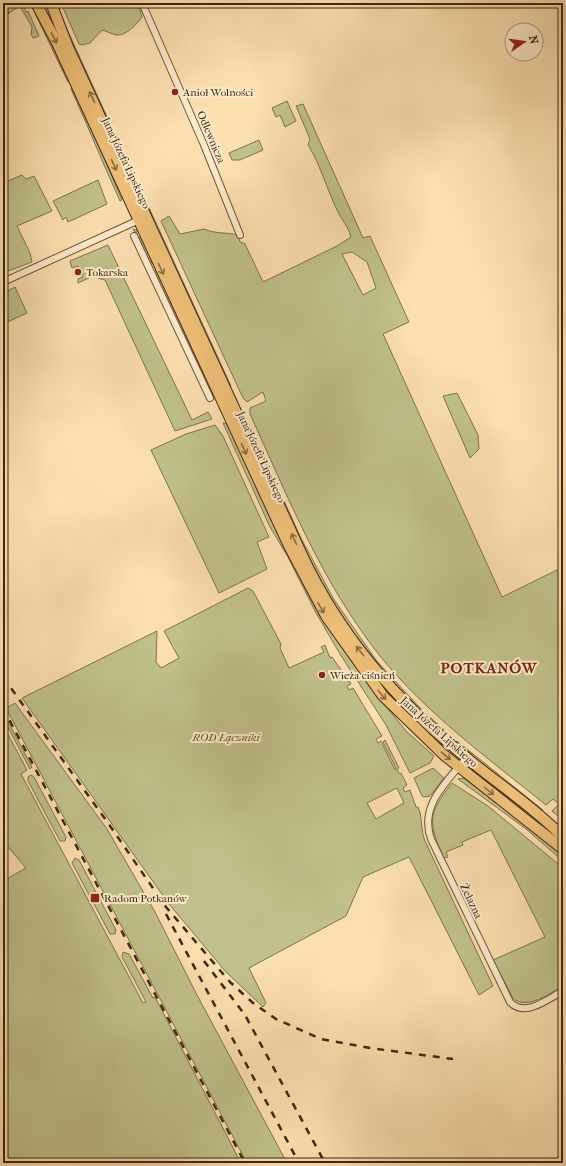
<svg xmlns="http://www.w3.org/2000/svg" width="566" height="1166" font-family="'IM FELL French Canon',serif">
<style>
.green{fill:#c0c18a;stroke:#7e7450;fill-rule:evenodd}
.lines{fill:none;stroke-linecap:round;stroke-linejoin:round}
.minor-casing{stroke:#6d553c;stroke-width:8}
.primary-casing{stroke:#3d2715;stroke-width:12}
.minor{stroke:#fdeacb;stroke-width:6}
.primary{stroke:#eec078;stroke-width:10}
.rail{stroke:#3d2715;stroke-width:2.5;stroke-dasharray:7 7;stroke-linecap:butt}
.oneway{stroke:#8d6c42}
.poi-dot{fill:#8f2418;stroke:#fdeacb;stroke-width:1.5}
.labels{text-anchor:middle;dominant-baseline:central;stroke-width:4;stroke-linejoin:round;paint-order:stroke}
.poi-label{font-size:11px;fill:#3d2715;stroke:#fdeacb;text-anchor:start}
.street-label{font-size:11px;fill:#3d2715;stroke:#fdeacb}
.park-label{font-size:11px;font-style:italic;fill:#5e4e32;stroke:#fdeacb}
.district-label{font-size:15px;font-weight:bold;letter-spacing:1px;fill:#7a1f14;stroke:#fdeacb}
</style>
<rect width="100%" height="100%" fill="#fcdfaf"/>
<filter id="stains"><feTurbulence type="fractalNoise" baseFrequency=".005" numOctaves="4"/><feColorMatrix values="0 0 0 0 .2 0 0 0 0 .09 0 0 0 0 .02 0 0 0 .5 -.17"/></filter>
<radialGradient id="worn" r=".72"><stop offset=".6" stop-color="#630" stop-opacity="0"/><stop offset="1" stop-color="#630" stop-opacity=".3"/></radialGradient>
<g class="green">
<path d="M3 3H22L26 12 28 11 39 36 33 38 31 34 32 27 20 6 3 17Z"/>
<path d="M30 3H33L70 81 68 82Z"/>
<path d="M55 3 141 191 138 192 76 58Z"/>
<path d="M61 3H138L142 17C138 23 126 36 117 35 113 35 107 31 102 30L90 43 82 45 79 44Z"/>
<path d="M74 88 122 200 120 201C103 164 88 126 71 89Z"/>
<path d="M287 101 296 121 285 127 280 115 276 117 272 108Z"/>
<path d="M303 104 363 238 370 236 409 322 383 334 502 597 563 567V820L552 811 559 804 553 799 546 805C489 759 427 714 380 656 322 583 288 497 250 414V408L266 401 263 392 247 402 243 398 161 221 169 216 180 234 204 229C216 234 225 232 238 235L240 242 245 244 263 282 337 246 351 237C347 224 343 222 338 212 327 190 321 166 308 145L310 139 296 106ZM352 252 367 262 376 288 363 295 342 254Z"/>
<path d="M259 140 263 150 240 160H232L229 153Z"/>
<path d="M22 175 26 179 34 176 52 211 17 226 30 253 32 262 3 273V183Z"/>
<path d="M98 180 107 204 68 222 66 217 63 220 53 201Z"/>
<path d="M145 199 231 386 228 387 142 200Z"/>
<path d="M133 229 140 231 153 263 149 262 139 238 141 236 139 232H135Z"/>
<path d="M108 245 192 420 208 412 212 419 175 431 105 280 98 278 95 275 78 283V279L83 277 78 266 72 268 70 261Z"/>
<path d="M157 269 215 393 211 394 154 272Z"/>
<path d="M15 287 27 313 3 324V293Z"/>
<path d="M457 393 478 435 479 449 470 458 443 396Z"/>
<path d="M244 414 301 538 333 598 376 660 421 709 451 736 448 738 424 716 366 655 317 579 243 417Z"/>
<path d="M223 423 227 424 313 602 369 685 406 731 434 756 430 763 410 773 386 725 340 654 316 613 288 557 270 527Z"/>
<path d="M215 425 223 436 269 537 257 542 267 569 219 593 151 450 186 434Z"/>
<path d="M248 588 253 591 281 644 280 648 289 668 324 652 321 647 325 645 330 658 332 657 351 684 347 686 349 690 353 688 382 736 376 739 378 743 381 741 395 770 396 768 383 742 385 740 399 768 397 770 400 774 401 773 407 785 403 788 405 792 410 790 416 807H418C423 817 420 830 425 841L493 986 479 995 409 857 363 877 346 916 249 968 266 1003 263 1007 225 971 169 904 22 698 157 631 156 662 161 668 179 658 164 631ZM397 788 404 803 376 819 367 803Z"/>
<path d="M363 661 444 743 442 745 383 691Z"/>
<path d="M15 703 107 829 155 912 197 995 287 1163H247L6 708Z"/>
<path d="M3 712 32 767 30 769 3 718Z"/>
<path d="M3 725 27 770 21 774 143 1003 146 1002 122 957 123 952 129 954 153 998 155 997 241 1163H3V881L26 868 3 841Z"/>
<path d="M457 741 543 810 540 812 479 764C473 753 465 749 455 744Z"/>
<path d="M433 768 444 778 430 796 424 797 422 796 414 778Z"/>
<path d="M473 771C503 795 534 816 563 842V845L472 772Z"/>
<path d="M31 775 34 777 66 837 65 841H60L28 781V777Z"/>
<path d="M464 778 563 854V861L526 829 458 779Z"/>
<path d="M452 783 488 806 563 868V986C549 993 528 1011 513 998L493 960 545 937 491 830 462 842 463 845 446 852 448 857 444 858C428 823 427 814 452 783Z"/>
<path d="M75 858 79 860 116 930 115 934H110L72 863Z"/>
</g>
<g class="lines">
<g class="minor-casing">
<g id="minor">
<path d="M142 3 204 145 240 235"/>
<path d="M134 236 210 398"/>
<path d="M3 282 139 220 142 221"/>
<path d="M466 758C447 782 419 805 431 839L510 1002C525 1018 548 999 563 991"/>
</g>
</g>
<g class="primary-casing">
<g id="primary">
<path d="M36 3 57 43 289 546 326 616 383 696 444 755 563 849"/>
<path d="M51 3 68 47 302 555C339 634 398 703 467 758 498 784 534 807 563 837"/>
</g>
</g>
<use href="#minor" class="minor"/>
<use href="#primary" class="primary"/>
<g class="rail">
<path d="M3 16 18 3"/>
<path d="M3 677 108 823 166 907 230 982 253 1003 276 1019 321 1039 370 1048 453 1059"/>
<path d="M3 708 245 1163"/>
<path d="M166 914 299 1163"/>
<path d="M204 961 245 1015 325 1163"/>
</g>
</g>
<defs><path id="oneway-shaft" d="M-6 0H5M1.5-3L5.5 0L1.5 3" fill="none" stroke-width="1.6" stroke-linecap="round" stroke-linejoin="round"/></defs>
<g class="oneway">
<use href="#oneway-shaft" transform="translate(54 38) rotate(62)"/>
<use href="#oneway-shaft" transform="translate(92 97) rotate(-115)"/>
<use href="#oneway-shaft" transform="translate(114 165) rotate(65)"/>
<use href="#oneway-shaft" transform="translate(161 269) rotate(65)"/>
<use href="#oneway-shaft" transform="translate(244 449) rotate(65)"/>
<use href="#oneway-shaft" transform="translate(294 539) rotate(-115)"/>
<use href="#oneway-shaft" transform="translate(321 608) rotate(59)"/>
<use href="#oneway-shaft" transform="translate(360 651) rotate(-128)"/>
<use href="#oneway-shaft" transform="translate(382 695) rotate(49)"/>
<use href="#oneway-shaft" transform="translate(446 756) rotate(40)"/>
<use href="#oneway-shaft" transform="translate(489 791) rotate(39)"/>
</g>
<g class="poi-dot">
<circle cx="175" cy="92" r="4"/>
<circle cx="78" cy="272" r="4"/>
<circle cx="322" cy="675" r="4"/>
<rect x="90" y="893" width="10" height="10" rx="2"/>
</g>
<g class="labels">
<g class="poi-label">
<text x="183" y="92">Anioł Wolności</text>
<text x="86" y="272">Tokarska</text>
<text x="330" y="675">Wieża ciśnień</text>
<text x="104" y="898">Radom Potkanów</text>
</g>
<g class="street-label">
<text transform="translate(211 137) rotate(67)">Odlewnicza</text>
<text transform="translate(126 163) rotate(65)">Jana Józefa Lipskiego</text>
<text transform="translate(261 457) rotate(65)">Jana Józefa Lipskiego</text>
<text transform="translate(439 732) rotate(42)">Jana Józefa Lipskiego</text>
<text transform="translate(471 901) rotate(64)">Żelazna</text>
</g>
<g class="park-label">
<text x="226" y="737">ROD Łączniki</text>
</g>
<g class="district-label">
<text x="489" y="668">POTKANÓW</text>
</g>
</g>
<rect width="566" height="1166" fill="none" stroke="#fcdfaf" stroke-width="16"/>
<rect x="4" y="4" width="558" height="1158" fill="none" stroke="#3d2715" stroke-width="2"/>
<rect x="8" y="8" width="550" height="1150" fill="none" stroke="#3d2715"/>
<g transform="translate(524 42) rotate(77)"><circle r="19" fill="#fdeacb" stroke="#b09c82"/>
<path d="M0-3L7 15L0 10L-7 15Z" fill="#8f2418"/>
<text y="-6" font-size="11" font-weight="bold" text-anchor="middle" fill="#3d2715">N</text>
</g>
<rect width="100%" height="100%" filter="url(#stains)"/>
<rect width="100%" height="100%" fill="url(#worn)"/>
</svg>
